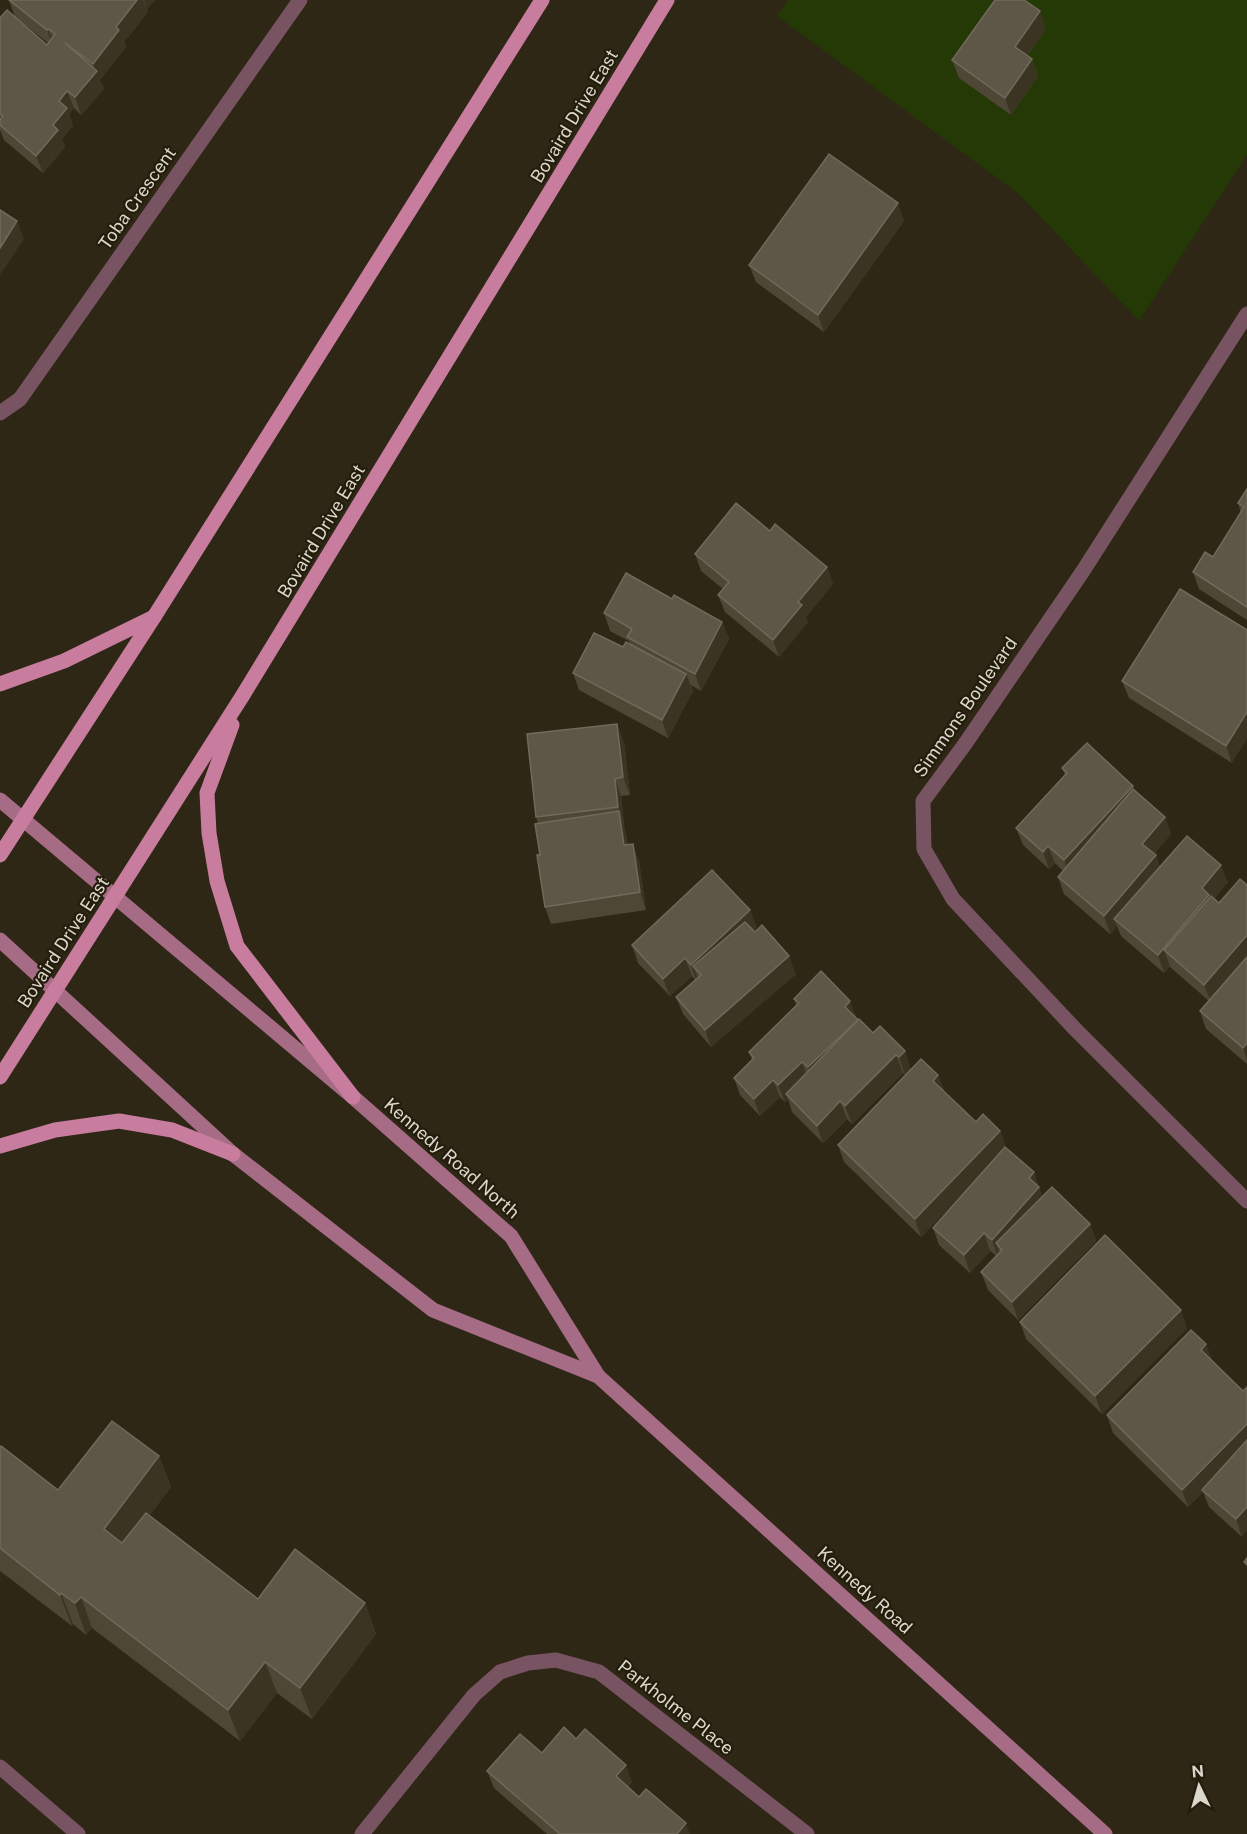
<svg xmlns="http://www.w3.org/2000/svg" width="1247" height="1834" font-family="'Public Sans',sans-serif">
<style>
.green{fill:#243906}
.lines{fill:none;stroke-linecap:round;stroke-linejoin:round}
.minor{stroke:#785463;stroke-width:15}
.secondary{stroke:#a66b85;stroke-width:15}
.primary{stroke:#c87d9e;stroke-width:15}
.wall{fill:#4f4735;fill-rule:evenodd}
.shaded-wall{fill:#3b3422}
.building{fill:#5e5646;stroke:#716a5b;stroke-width:1.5}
.labels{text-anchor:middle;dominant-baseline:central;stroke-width:4.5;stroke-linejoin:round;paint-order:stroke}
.street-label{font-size:18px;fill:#dbd7cc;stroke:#241d0c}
</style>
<rect width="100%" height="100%" fill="#2e2715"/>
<path class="green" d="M788 0H1247V155L1139 321 1019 194 777 16Z"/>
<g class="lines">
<g class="minor">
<path d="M1247 314 1083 571 965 744 923 801 924 849 953 899 1075 1029 1247 1201"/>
<path d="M0 413 20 399 300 0"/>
<path d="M0 1767 78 1834"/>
<path d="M362 1834 474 1695 500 1672 528 1663 556 1660 599 1672 807 1834"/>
</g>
<g class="secondary">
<path d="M0 800 353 1097 511 1236 598 1376 1105 1834"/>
<path d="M0 940 233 1154 433 1310 598 1376"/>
</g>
<g class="primary">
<path d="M0 684 64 661 154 617"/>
<path d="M232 725 207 793 209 833 217 881 237 946 353 1097"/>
<path d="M0 855 154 617 542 0"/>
<path d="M0 1077 243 695 667 0"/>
<path d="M0 1146 55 1130 119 1121 172 1130 233 1154"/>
</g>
</g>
<g class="wall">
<path d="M9 0H155L147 9H146L148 12 124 42 126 47 100 80 104 89 81 115 74 108 69 114 73 126 62 139 65 147 43 173 4 140 0 130V18L15 17ZM16 18 48 43 47 45Z"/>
<path d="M1046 29 1027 56 1032 59 1038 76 1011 115 959 78 952 60Z"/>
<path d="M904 221 824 332 756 282 749 265Z"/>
<path d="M1247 489V620L1199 589 1193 572 1213 557 1241 513 1238 503Z"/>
<path d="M770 531 827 567 833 584 806 617 808 622 779 657 725 612 718 595 723 589 701 571 695 554Z"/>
<path d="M1180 589 1232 763 1129 698 1122 681Z"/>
<path d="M672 599 722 622 729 639 701 691 691 685 693 691 668 738 579 690 573 673 630 644 629 641 610 631 604 613Z"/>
<path d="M624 742 630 795 621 796 624 825 628 845 639 861 646 910 551 924 545 907 538 823 536 817Z"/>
<path d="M1062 768 1133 786 1135 791 1165 817 1171 834 1154 854 1156 855 1160 867 1228 882 1214 899 1219 903 1247 885V1064L1206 1029 1200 1011 1209 1001 1170 967V966L1164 973 1121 936 1117 926 1110 934 1064 894 1058 877 1063 871 1055 863 1049 869 1023 845 1016 828 1065 775Z"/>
<path d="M757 927 753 931 796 974 711 1047 683 1014 676 997 695 980 692 976 670 996 638 963 632 945Z"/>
<path d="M794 999 856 1018 911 1069 905 1075 903 1073 852 1124 847 1119 823 1143 792 1112 788 1099 785 1102 780 1097 760 1116 740 1095 734 1078 752 1060 749 1052 796 1005Z"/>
<path d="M938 1075 944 1091 976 1122 1000 1131 1006 1148 1034 1172 1042 1197 1090 1224 1096 1241 1018 1320 988 1290 981 1272 997 1256 990 1251 970 1273 939 1245 933 1228 970 1186 921 1237 844 1162 838 1145Z"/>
<path d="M1020 1322 1187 1328 1102 1414 1026 1339Z"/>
<path d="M1191 1330 1242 1537 1209 1507 1203 1492 1188 1507 1113 1433 1107 1415Z"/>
<path d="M0 1447 58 1490 159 1456 171 1487 149 1516 258 1599 365 1603 376 1634 312 1719 277 1693 240 1741 92 1628 86 1635 73 1624 72 1626 0 1571Z"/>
<path d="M576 1739 632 1782 628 1787 639 1797 690 1834H547L494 1788 487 1771 542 1753Z"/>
</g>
<g class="shaded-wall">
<path d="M137 0H143L148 12 124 42 126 47 100 80 104 89 81 115 75 97 96 72 93 64 116 27Z"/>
<path d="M144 0H155L147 9Z"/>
<path d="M1040 11 1046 29 1021 64 1015 47Z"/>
<path d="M48 29 55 46 54 48 47 30Z"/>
<path d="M1032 59 1038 76 1011 115 1005 98Z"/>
<path d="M67 91 74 108 69 114 73 126 62 139 65 147 43 173 36 156 53 125 59 101Z"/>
<path d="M898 203 904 221 824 332 818 315Z"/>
<path d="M17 221 24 239 0 275V248Z"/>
<path d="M827 567 833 584 806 617 808 622 779 657 773 640 798 602Z"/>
<path d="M722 622 729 639 701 691 695 674Z"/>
<path d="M686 674 693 691 668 738 662 720Z"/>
<path d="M1247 712V739L1232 763 1226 746Z"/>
<path d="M617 724 624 742 630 795 623 777Z"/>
<path d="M615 779 621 796 624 825 618 807Z"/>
<path d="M1133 786 1139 803 1070 877 1064 860Z"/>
<path d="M619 811 625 829 630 862 624 845Z"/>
<path d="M1165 817 1171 834 1148 861 1142 844Z"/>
<path d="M633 844 639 861 646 910 640 892Z"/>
<path d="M1048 846 1055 863 1049 869 1043 852Z"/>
<path d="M1156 855 1162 873 1114 919 1117 926 1110 934 1104 916Z"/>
<path d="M1221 865 1228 882 1212 901 1164 950 1170 966 1164 973 1158 955 1202 888Z"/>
<path d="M750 910 757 927 702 978 701 975 693 966 699 981 697 982 691 965Z"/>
<path d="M1247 935V960L1211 1002 1204 985Z"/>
<path d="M789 956 796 974 711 1047 705 1030Z"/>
<path d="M685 958 692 976 670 996 663 979Z"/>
<path d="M850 1001 857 1018 845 1007Z"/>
<path d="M858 1020 864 1037 815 1085 808 1067Z"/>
<path d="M1247 1043V1060L1243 1048Z"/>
<path d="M905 1051 911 1069 905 1075 899 1057Z"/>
<path d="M896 1055 903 1073 852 1124 845 1106Z"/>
<path d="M802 1062 808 1079 786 1094 788 1099 785 1102 778 1085Z"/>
<path d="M938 1075 944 1092 933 1081Z"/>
<path d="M773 1080 780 1097 760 1116 754 1099Z"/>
<path d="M840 1101 847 1119 823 1143 817 1126Z"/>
<path d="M1000 1131 1006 1148 921 1237 915 1219Z"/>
<path d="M1034 1172 1045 1205 996 1243 1000 1255 998 1257 992 1240 1029 1178Z"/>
<path d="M1090 1224 1096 1241 1018 1320 1012 1302Z"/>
<path d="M984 1233 990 1251 970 1273 964 1255Z"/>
<path d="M1181 1310 1187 1328 1102 1414 1095 1396Z"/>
<path d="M1206 1344 1213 1362 1201 1350Z"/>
<path d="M1247 1424V1448L1202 1490 1203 1492 1188 1507 1182 1490Z"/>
<path d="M159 1456 171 1487 115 1561 104 1529Z"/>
<path d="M1247 1507V1531L1242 1537 1236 1519Z"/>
<path d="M61 1593 73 1624 72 1626 60 1595Z"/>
<path d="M81 1597 92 1628 86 1635 75 1603Z"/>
<path d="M365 1603 376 1634 312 1719 300 1688Z"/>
<path d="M265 1662 277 1693 240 1741 228 1710Z"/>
<path d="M626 1765 632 1782 622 1794 616 1776Z"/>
<path d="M686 1823 690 1834H677Z"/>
</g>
<g class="building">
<path d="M9 0H137L116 27 119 30 93 64 65 43 97 71 75 97 67 91 59 101 67 108 53 125 58 130 36 156 0 125V120L3 116 0 114V18L7 10 47 45 55 34 48 29 47 30Z"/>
<path d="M995 0H1024L1040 11 1015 47 1032 59 1005 98 952 60Z"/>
<path d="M829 154 898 203 818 315 749 265Z"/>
<path d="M0 210 17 221 0 248Z"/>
<path d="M1247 489V607L1193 572 1205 552 1213 557 1244 507 1238 503Z"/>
<path d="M736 503 770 531 775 524 827 567 798 602 802 605 773 640 718 595 729 582 695 554Z"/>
<path d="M626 573 672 599 674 595 722 622 695 674 627 637 632 629 604 613Z"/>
<path d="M1180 589 1247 630V712L1226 746 1122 681Z"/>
<path d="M594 633 623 647 626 642 686 674 662 720 573 673Z"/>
<path d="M617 724 623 777 615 779 618 807 536 817 527 734Z"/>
<path d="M1087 743 1133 786 1064 860 1048 846 1043 852 1016 828 1067 773 1062 768Z"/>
<path d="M1133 789 1165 817 1142 844 1156 855 1104 916 1058 877Z"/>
<path d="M619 811 624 845 633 844 640 892 545 907 537 855H540L535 824Z"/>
<path d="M1187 836 1221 865 1202 888 1209 895 1158 955 1114 919Z"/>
<path d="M712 870 750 910 691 965 685 958 663 979 632 945Z"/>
<path d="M1240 879 1247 885V935L1204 985 1164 950 1211 896 1219 903Z"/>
<path d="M745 922 755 932 762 925 789 956 705 1030 676 997 701 975 693 966Z"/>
<path d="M1247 957V1043L1243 1048 1200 1011Z"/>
<path d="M821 971 850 1001 845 1007 858 1020 808 1067 802 1062 778 1085 773 1080 754 1099 734 1078 754 1058 749 1052 799 1003 794 999Z"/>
<path d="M859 1019 873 1033 880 1026 905 1051 899 1057 896 1055 845 1106 840 1101 817 1126 786 1094Z"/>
<path d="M921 1059 938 1075 933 1081 976 1122 983 1114 1000 1131 915 1219 838 1145Z"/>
<path d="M1005 1147 1034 1172 1029 1178 1039 1187 992 1240 984 1233 964 1255 933 1228Z"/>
<path d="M1052 1187 1090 1224 1012 1302 981 1272 1002 1250 996 1243Z"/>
<path d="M1105 1235 1181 1310 1095 1396 1020 1322Z"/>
<path d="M1191 1330 1206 1344 1201 1350 1243 1391 1247 1387V1424L1182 1490 1107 1415Z"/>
<path d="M112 1421 159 1456 104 1529 122 1543 146 1513 258 1599 295 1549 365 1603 300 1688 265 1662 228 1710 81 1597 75 1603 61 1593 60 1595 0 1548V1447L1 1446 58 1490Z"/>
<path d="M1247 1440V1507L1236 1519 1202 1490Z"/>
<path d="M1247 1558V1565L1244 1562Z"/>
<path d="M564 1727 576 1739 585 1729 626 1765 616 1776 639 1797 646 1789 686 1823 677 1834H560L487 1771 520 1734 542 1753Z"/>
</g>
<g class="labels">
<g class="street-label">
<text transform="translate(574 116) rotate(-59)">Bovaird Drive East</text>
<text transform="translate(137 198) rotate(-55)">Toba Crescent</text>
<text transform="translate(321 531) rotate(-59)">Bovaird Drive East</text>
<text transform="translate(965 707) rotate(-55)">Simmons Boulevard</text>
<text transform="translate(63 942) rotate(-57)">Bovaird Drive East</text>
<text transform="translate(452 1158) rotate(41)">Kennedy Road North</text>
<text transform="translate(865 1590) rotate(42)">Kennedy Road</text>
<text transform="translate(676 1707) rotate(38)">Parkholme Place</text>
</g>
</g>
<g transform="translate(1199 1786) rotate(355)" stroke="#241d0c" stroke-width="4.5" paint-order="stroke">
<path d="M0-4.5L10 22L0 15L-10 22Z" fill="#dbd7cc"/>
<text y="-9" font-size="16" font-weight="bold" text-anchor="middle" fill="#dbd7cc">N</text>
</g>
</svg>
